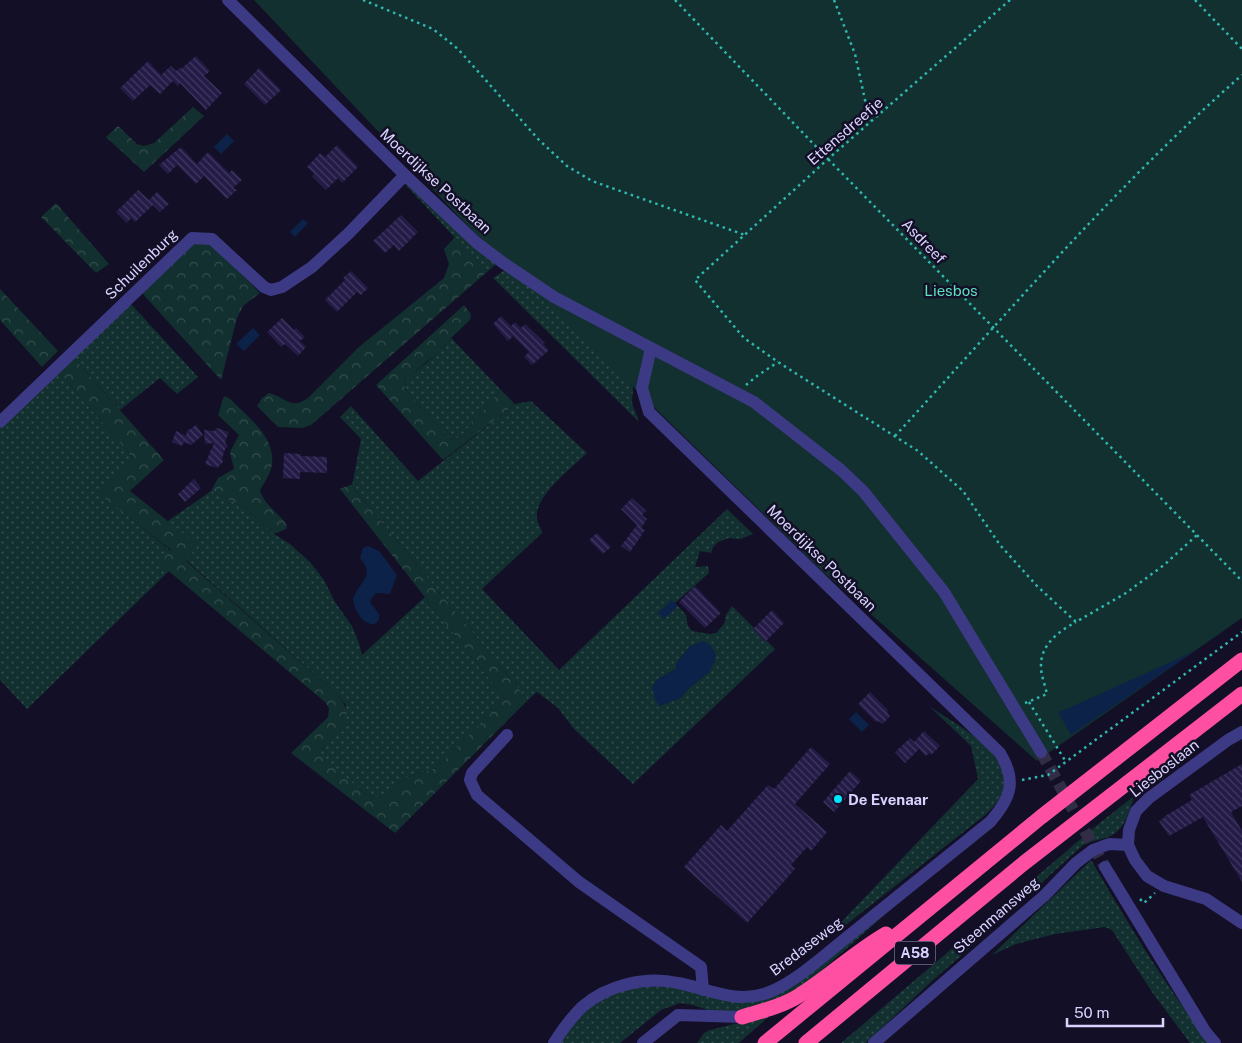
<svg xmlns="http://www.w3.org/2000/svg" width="1242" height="1043" font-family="'Public Sans',sans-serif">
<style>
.grass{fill:url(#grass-dots);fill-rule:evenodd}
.forest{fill:url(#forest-crowns)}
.park{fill:#12302f}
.water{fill:#0c2248}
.building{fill:url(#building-back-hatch)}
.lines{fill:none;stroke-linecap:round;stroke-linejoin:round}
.minor-tunnel{stroke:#312d47;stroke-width:12;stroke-dasharray:12 6;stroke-linecap:butt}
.path{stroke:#2fb8b0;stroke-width:2.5;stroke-dasharray:2.5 4;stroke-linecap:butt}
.minor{stroke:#3d3a85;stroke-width:12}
.highway{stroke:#ff4fa3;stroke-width:15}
.poi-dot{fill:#00e5ff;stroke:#130f26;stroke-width:2}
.labels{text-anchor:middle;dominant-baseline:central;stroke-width:5;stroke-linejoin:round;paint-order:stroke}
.shield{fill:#130f26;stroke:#9e99be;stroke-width:1}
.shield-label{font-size:14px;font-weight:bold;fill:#d9d4ff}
.street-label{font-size:15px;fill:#d9d4ff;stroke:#130f26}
.park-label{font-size:15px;fill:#5fe0c0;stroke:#130f26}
.poi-label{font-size:15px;font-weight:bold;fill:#d9d4ff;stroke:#130f26;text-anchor:start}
</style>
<defs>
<pattern id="grass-dots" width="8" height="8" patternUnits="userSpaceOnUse" patternTransform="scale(1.25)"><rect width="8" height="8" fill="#12302f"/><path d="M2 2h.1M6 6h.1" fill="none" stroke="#344d4e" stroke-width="1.8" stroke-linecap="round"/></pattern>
<pattern id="forest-crowns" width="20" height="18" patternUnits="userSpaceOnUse" patternTransform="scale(1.25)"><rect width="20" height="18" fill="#12302f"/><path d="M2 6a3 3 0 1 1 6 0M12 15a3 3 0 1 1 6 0" fill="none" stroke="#344d4e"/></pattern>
<pattern id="building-back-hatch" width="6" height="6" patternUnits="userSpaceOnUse" patternTransform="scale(1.25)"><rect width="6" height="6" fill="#241b47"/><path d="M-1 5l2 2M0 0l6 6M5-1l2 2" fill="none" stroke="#433b63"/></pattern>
</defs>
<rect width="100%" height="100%" fill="#130f26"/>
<g class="grass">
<path d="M402 181 499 262 487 272Z"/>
<path d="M508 268 549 297 633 387 632 403 639 422 493 278Z"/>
<path d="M130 303 198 377 177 394 160 378 120 410 73 357Z"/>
<path d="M451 338 501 390 461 436 453 440 446 436 405 389 404 381C420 367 438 355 451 338Z"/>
<path d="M58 371 133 458 99 493 171 551 160 563 169 571 27 709 0 680V427Z"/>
<path d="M531 401 587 453C572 468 534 496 537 518 537 522 541 528 542 533L482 589 559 670 727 509 753 534 741 539 729 538 718 542 713 547 711 553 700 551 695 567 708 566 709 573 675 603 686 615 688 626 692 631 710 634 716 633 724 624 726 615 732 606 775 649 633 784 574 729 558 708 537 692 528 700 352 486 361 439 340 417 351 406 418 481 515 404ZM690 646 709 672 690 687 680 698 652 687 658 679 676 669V664Z"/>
<path d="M211 491 246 508 274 534 290 544 310 562 324 580 335 602 352 626 359 643 362 655 425 597 505 699 436 768C427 772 414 773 406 778 391 787 389 801 368 796L321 757V751L344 724 346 705 337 694 186 560 168 521Z"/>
<path d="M929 706C964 730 1041 767 985 815L842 928 824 940 978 779 971 746Z"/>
<path d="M1134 796C1129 812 1125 831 1108 837 1098 841 1091 840 1082 846L963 954 932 981 866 1043H841L1096 826Z"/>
<path d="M1091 860C1128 923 1165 986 1210 1043H1190L1152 992 1112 930 1105 927 1055 934 1016 944 992 955Z"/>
<path d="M905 897 805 985 785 997 740 1013H717L693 1005 680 1003 661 1010 620 1043H558L579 1015 609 993 647 984 760 997Z"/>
<path d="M775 1011 739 1043H697L704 1033 710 1030 750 1020Z"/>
</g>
<g class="forest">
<path d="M193 107 204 116 144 172 106 137 118 126 137 144 144 146 154 143Z"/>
<path d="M56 203 109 264 96 273 41 217Z"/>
<path d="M455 237 487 272 311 425 302 428 278 427 257 406 262 398 269 393C288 398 291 411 309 397L359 347 444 278 449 264 444 249Z"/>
<path d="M207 240 260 293 243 306 237 318 221 380 141 292 191 245Z"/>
<path d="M0 289 58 351 42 367 0 320Z"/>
<path d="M464 305 471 314 470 320 451 338 439 352 426 362 404 381 405 389 446 436 453 440 461 436 501 390 515 404 443 460 376 385Z"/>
<path d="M73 357 164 460 130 491 198 545 186 561 337 694C359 720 339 730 321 751V756L368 796C389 801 391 787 406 778 414 773 427 772 436 768L505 699 340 489 353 484 352 486 528 700 395 833 291 753 328 717 329 708 325 702 159 563 171 550 98 493 133 458 58 371Z"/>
<path d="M224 396 229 398C248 417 279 439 271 469 269 476 264 483 260 490 264 505 278 512 287 525L286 529 274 534 246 508 211 491 218 478 234 469 230 452 239 435 218 415Z"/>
</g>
<path class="park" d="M254 0H1242V618L1037 761 821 570 460 218Z"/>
<g class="water">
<path d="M227 134 234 141 221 154 214 147Z"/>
<path d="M303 219 308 223 295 237 290 232Z"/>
<path d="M253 328 260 335 244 351 236 344Z"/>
<path d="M368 546 379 551 397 575 390 594C378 594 375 589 370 602L379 614V620L375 624C362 625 355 611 353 599 359 582 376 576 360 558L363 548Z"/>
<path d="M672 600 678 606 664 619 658 613Z"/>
<path d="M704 641 710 645 716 655 714 663 709 672 690 687 680 698 660 706 655 700 652 687 658 679 676 669V664L690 646Z"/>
<path d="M1195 651 1071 735 1058 712 1062 711Z"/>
<path d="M856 712 869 725 862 732 849 719Z"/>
</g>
<g class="building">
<path d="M196 56 210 71 204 76 222 93 206 110 180 83 178 86 173 81 160 94 150 85 133 101 120 88 148 61 161 75 171 66 176 71 180 68 181 69Z"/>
<path d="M259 68 281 90 265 105 244 84Z"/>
<path d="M337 145 358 167 342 183 338 178 326 190 312 176 314 174 307 167 320 153 325 157Z"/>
<path d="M181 147 197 164 208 152 229 173 232 170 242 180 233 188 237 190 227 199 204 176 196 184 177 165 168 174 159 165Z"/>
<path d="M138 190 149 200 157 192 169 204 160 212 153 205 135 222 131 218 127 223 116 212Z"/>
<path d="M401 215 418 232 399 251 394 245 385 253 373 241Z"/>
<path d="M351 271 368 288 361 295 357 292 337 312 325 300 345 280 343 278Z"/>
<path d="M501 316 511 326 515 322 521 328 525 324 545 343 543 344 549 350 532 365 524 357 529 352 513 336 508 341 493 324Z"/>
<path d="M282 318 294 330 296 328 305 337 300 341 306 347 298 356 285 344 281 347 267 332Z"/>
<path d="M196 425 203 435 191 445 185 442 181 446 172 442 176 431 186 436 187 431Z"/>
<path d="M217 428 229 432 225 442 228 447 225 449 222 459 223 462 217 468 205 464 214 443 205 444 204 430 214 431Z"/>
<path d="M284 453 301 454V456L327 457V473L300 472V479L283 478Z"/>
<path d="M194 479 201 488 185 502 178 494Z"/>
<path d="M632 498 646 511 642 515 647 519 641 528 645 530 630 552 621 546 637 525 621 509Z"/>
<path d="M597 533 611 547 603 554 589 540Z"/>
<path d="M695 586 721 613 705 628 679 602Z"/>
<path d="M772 610 784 623 765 642 753 629Z"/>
<path d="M870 692 888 710 887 711 890 716 883 724 878 721 876 722 858 704Z"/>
<path d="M924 731 940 746 931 755 929 753 926 756 919 749 905 763 895 752 910 738 914 742Z"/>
<path d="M811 747 830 764 795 804 827 832 811 851 807 847 791 865 795 869 747 923 684 867 721 825 727 831 768 785 774 789Z"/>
<path d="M1242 764V806L1231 812 1242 831V882L1203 817 1169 836 1159 821 1165 817V816L1192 800 1189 795Z"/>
<path d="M850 771 861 781 834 812 823 802Z"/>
</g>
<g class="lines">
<path class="minor-tunnel" d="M1041 752 1105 867"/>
<g class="path">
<path d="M363 0 433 29 458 49 539 140 567 166 592 181 745 235"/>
<path d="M675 0 828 159 1242 581"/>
<path d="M834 0 855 54 870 123"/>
<path d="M1010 0 828 159 695 280 744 338 781 364 918 451 963 491 1000 545 1037 586 1076 622 1126 593 1164 565 1197 535"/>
<path d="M1195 0 1242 49"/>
<path d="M746 385 757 376 778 362"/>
<path d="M895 436C1008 313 1116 185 1242 75"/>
<path d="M1029 702 1066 762"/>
<path d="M1025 703 1047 694C1045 685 1041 675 1041 667 1040 645 1059 631 1076 622"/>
<path d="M1022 780 1048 775 1242 632"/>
<path d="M1140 899 1144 903 1155 893"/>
</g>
<g class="minor">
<path d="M228 0 405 175 477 243 502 262 554 297 754 402 841 470 863 491 944 592 1041 752"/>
<path d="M0 422 192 238 212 239 264 287 271 290 282 287 312 267 348 234 405 175"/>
<path d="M1242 732 1228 740 1149 798 1136 811 1129 830 1128 845 1135 860 1147 876 1164 886 1206 899 1242 923"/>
<path d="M507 735 472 773 470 780 477 795 579 882 701 967 703 990"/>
<path d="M1105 867 1205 1031 1215 1043"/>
<path d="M554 1043C562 1030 571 1018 582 1007 607 985 646 976 678 983 710 989 735 1004 767 993 795 983 827 953 851 934 897 897 944 859 990 822 1011 798 1017 781 1000 753L649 412 642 388 651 348"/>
<path d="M643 1043 678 1015 742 1017"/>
<path d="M874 1043 1044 896 1076 863 1093 850 1109 844 1128 845"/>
</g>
<g class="highway">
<path d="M742 1017C762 1011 783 1006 800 995 830 976 855 952 886 934"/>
<path d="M765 1043 1041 817 1242 660"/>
<path d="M806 1043 1024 863 1242 694"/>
</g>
</g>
<circle class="poi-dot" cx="838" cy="799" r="5"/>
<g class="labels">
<rect class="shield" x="895" y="941.5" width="40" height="23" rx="4"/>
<g class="shield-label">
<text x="915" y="953">A58</text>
</g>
<g class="street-label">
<text transform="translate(845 131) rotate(-41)">Ettensdreefje</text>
<text transform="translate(436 181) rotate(43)">Moerdijkse Postbaan</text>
<text transform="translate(924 241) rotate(46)">Asdreef</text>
<text transform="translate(141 264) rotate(-44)">Schuilenburg</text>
<text transform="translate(822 558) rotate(44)">Moerdijkse Postbaan</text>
<text transform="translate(1164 768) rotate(-38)">Liesboslaan</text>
<text transform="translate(996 915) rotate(-41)">Steenmansweg</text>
<text transform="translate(806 946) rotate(-37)">Bredaseweg</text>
</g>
<g class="park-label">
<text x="951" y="290">Liesbos</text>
</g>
<g class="poi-label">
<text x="848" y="799">De Evenaar</text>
</g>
</g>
<path d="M1067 1018v8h96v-8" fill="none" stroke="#d9d4ff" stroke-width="2.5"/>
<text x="1074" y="1018" font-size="15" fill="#d9d4ff" stroke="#130f26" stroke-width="4" paint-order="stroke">50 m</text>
</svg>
